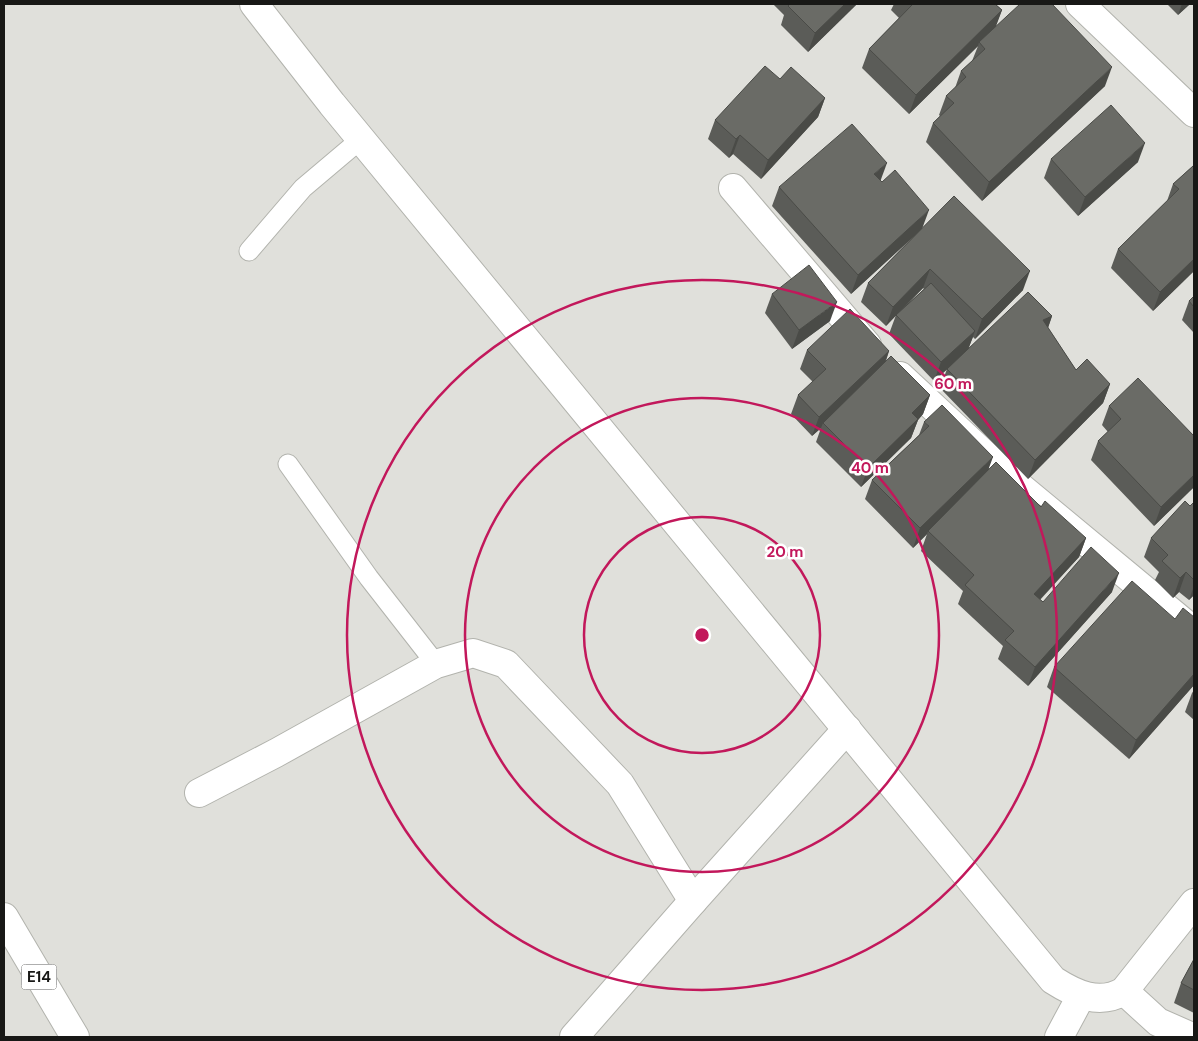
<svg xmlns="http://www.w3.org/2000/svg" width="1198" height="1041" font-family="'DM Sans',sans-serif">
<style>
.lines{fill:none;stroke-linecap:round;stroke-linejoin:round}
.service-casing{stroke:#b2b3ad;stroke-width:21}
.minor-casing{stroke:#b2b3ad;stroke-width:30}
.motorway-casing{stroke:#b2b3ad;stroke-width:30}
.service{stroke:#fff;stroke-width:19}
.minor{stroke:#fff;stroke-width:28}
.motorway{stroke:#fff;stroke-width:28}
.wall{fill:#5b5c58;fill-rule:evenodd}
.shaded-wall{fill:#4a4b47}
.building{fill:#6a6b66;stroke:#4a4b47}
.ring{fill:none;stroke:#c2185b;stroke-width:2.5}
.labels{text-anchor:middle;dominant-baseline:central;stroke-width:5;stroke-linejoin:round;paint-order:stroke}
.shield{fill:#fff;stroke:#5d5d5c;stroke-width:1}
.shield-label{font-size:15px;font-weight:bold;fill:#181816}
.centre{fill:#c2185b;stroke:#fff;stroke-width:2.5}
.ring-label{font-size:15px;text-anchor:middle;font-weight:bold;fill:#c2185b;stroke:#fff;stroke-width:5;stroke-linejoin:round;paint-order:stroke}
</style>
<rect width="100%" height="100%" fill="#e0e0db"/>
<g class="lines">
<g class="service-casing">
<g id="service">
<path d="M249 251 303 188 361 139"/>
<path d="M288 464 369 578 436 664"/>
</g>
</g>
<g class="minor-casing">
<g id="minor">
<path d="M254 4 332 104 1053 980C1075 994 1099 1006 1124 991L1194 903"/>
<path d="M1080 4 1194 113"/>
<path d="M733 188 867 345"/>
<path d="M900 376 1013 481 1194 631"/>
<path d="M199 793 276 753 436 664 473 653 506 664 620 784 693 901"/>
<path d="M1124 991 1158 1022 1192 1037"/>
<path d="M574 1037 693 901 847 729"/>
<path d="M1059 1037 1081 996"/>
</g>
</g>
<g class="motorway-casing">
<path id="motorway" d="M4 917 75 1037"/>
</g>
<use href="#service" class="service"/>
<use href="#minor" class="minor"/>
<use href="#motorway" class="motorway"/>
</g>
<g class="wall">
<path d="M773 4H857L808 52 781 25 784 15Z"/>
<path d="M894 4H995L1002 10 995 27 1105 86 982 201 926 142 933 123 940 116 939 115 946 96 955 88 961 71 972 61 978 46 909 114 862 68 869 49 899 18 891 10Z"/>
<path d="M1167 4H1190L1178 15Z"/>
<path d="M780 79 825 98 818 117 761 179 733 154 729 158 708 139 715 120Z"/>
<path d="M1051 159 1138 162 1078 216 1044 178Z"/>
<path d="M1193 166 1194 271 1153 311 1111 268 1118 249 1167 201 1173 184Z"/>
<path d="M880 181 922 228 1023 290 975 339 973 337 968 349 1052 316 1048 328 1076 370 1110 384 1103 403 1028 479 940 388 947 369 951 366 934 381 889 334 896 315 886 326 861 302 868 283 914 236 851 294 772 206 779 187ZM923 288 924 289 901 310Z"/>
<path d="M772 294 830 321 792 349 765 313Z"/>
<path d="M1194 296V333L1182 320 1189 301Z"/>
<path d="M807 350 889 351 886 361 930 395 923 414 918 420 911 438 861 487 816 442 821 428 812 436 791 414 798 395 813 382 800 369Z"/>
<path d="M1109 406 1194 436V487L1154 526 1091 460 1098 441 1108 432 1102 425Z"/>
<path d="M924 422 1086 538 1079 557 1040 600 1043 602 1112 592 1028 686 998 659 1003 646 958 604 963 591 921 551 927 534 913 548 865 499 872 480 919 435Z"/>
<path d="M1194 502V595L1189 600 1179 592 1173 598 1155 580 1159 572 1144 557 1151 538 1190 506Z"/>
<path d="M1194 617V685L1129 759 1047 687 1054 667 1175 619Z"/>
<path d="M1194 690V720L1185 712 1192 693Z"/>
<path d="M1194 959V1013L1174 1003 1181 983Z"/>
</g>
<g class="shaded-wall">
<path d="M845 4H857L808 52 815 33Z"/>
<path d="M1182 4H1190L1178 15Z"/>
<path d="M1002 10 995 29 979 42 978 46 909 114 916 95Z"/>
<path d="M1112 67 1105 86 982 201 989 182Z"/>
<path d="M825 98 818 117 761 179 768 160Z"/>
<path d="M740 135 733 154 729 158 736 139Z"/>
<path d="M1145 143 1138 162 1078 216 1085 197Z"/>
<path d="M887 163 880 182 874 174Z"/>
<path d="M929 210 922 229 851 294 858 275Z"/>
<path d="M1194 259V271L1153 311 1160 292Z"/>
<path d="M930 269 923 288 886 326 893 307Z"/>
<path d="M1030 271 1023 290 975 339 982 319Z"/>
<path d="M837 302 830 321 792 349 799 330Z"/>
<path d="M1052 316 1045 336 1043 320Z"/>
<path d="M975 331 968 350 934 381 941 362Z"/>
<path d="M889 351 882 370 823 423 821 428 812 436 819 417Z"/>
<path d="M1110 384 1103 403 1028 479 1035 460Z"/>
<path d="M930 395 923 414 918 420 911 438 861 487 868 468 912 413Z"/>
<path d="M993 457 986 476 928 531 927 534 913 548 920 528Z"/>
<path d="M1194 475V487L1154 526 1161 507Z"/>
<path d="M1086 538 1079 557 1027 613 1034 594Z"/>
<path d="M1186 572 1179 592 1173 598 1180 578Z"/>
<path d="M1119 573 1112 592 1028 686 1035 667Z"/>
<path d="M1194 586V595L1189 600Z"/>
<path d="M1194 674V685L1129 759 1136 740Z"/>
</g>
<g class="building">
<path d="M790 4H845L815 33 788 6Z"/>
<path d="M911 4H995L1002 10 916 95 869 49 912 5Z"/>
<path d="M1020 4H1052L1112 67 989 182 933 123 954 103 946 96 966 77 961 71 985 49 979 42Z"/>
<path d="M765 66 780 79 791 67 825 98 768 160 740 135 736 139 715 120Z"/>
<path d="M1111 105 1145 143 1085 197 1051 159Z"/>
<path d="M852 124 887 163 874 174 882 182 895 170 929 210 858 275 779 187Z"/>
<path d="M1193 166 1194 168V259L1160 292 1118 249 1179 189 1173 184Z"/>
<path d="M954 196 1030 271 982 319 930 269 893 307 868 283Z"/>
<path d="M809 265 837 302 799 330 772 294Z"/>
<path d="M931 283 975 331 941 362 896 315Z"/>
<path d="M1028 292 1052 316 1043 320 1076 370 1087 359 1110 384 1035 460 947 369Z"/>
<path d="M1194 296V307L1189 301Z"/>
<path d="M850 309 889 351 819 417 798 395 826 369 807 350Z"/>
<path d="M891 356 930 395 912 413 918 419 868 468 823 423Z"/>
<path d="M1138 378 1194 436V475L1161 507 1098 441 1121 419 1109 406Z"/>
<path d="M942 405 993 457 920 528 872 480 929 426 924 422Z"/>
<path d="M996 462 1041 507 1045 501 1086 538 1034 594 1043 602 1091 547 1119 573 1035 667 1005 640 1014 631 965 585 974 575 928 531Z"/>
<path d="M1185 501 1190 506 1194 502V580L1186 572 1180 578 1162 561 1168 555 1151 538Z"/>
<path d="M1132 581 1175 619 1183 608 1194 617V674L1136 740 1054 667Z"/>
<path d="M1194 959V990L1181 983Z"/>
</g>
<g class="ring">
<circle cx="702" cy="635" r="118"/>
<circle cx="702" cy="635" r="237"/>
<circle cx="702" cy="635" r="355"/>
</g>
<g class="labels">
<rect class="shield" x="21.5" y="964.5" width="35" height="25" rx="4"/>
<g class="shield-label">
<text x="39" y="977">E14</text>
</g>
</g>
<circle cx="702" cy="635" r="8" class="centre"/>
<g class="ring-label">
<text x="953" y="389">60 m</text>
<text x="870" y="473">40 m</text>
<text x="785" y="557">20 m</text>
</g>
<rect width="1198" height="1041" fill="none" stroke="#181816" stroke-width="10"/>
</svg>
